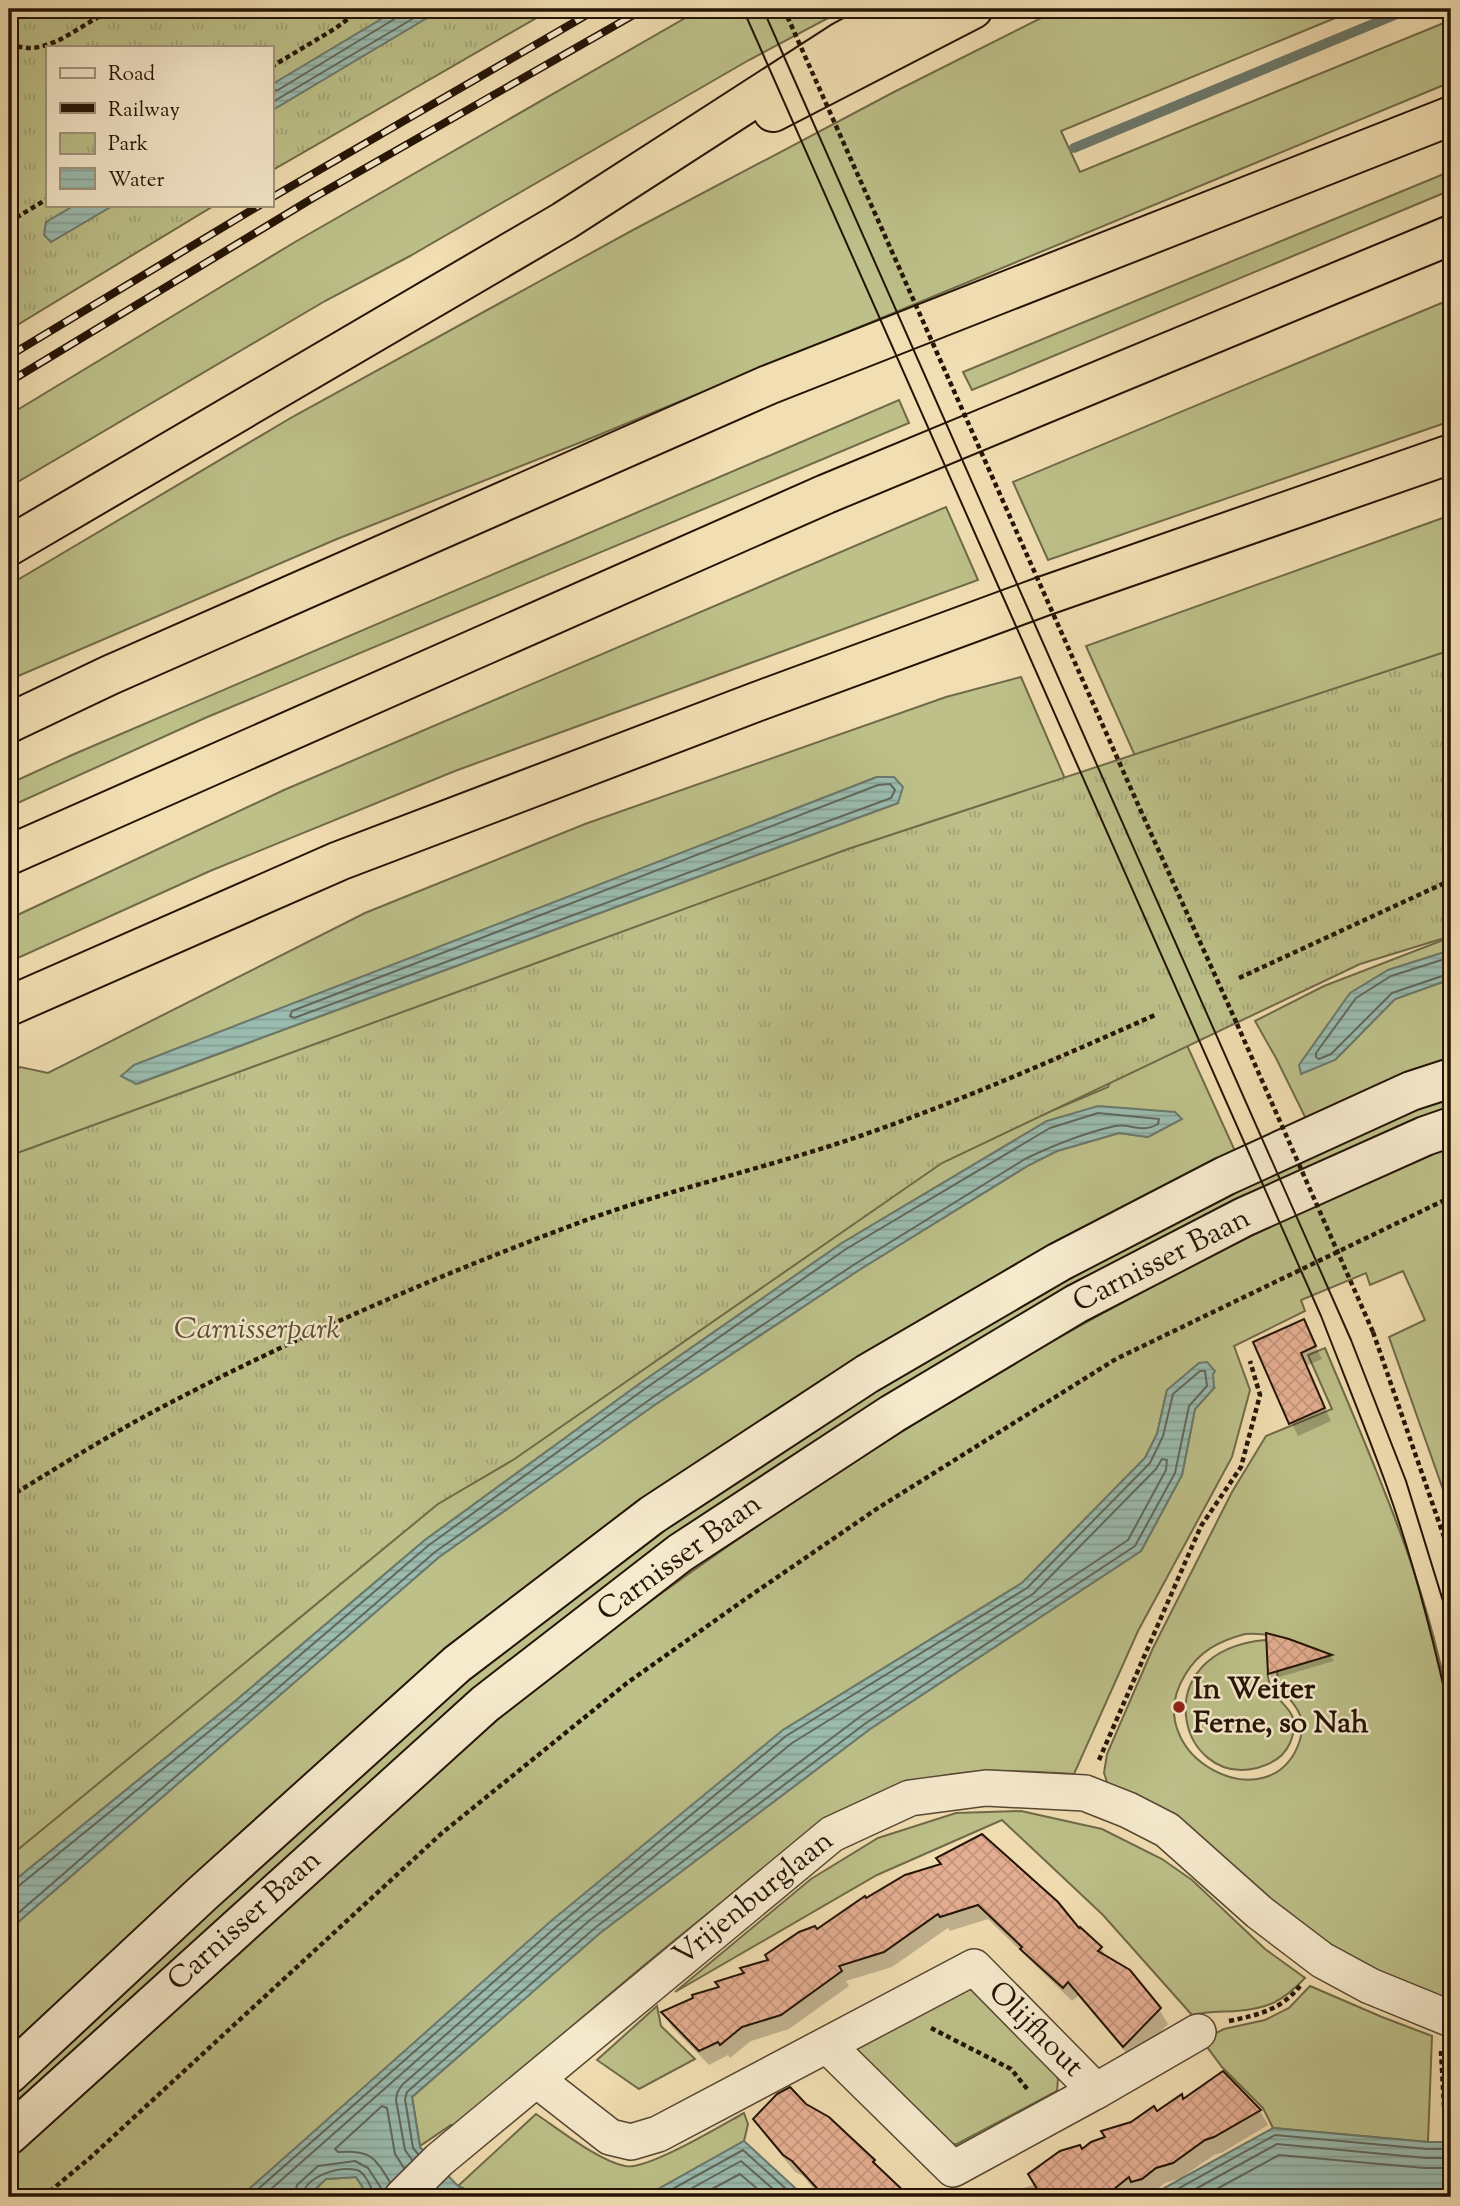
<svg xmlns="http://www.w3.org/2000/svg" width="1460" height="2206" font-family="'Sorts Mill Goudy',serif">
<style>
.grass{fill:#bdc089;stroke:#706a48;stroke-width:2;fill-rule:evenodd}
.park{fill:url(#park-tufts);stroke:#706a48;stroke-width:2}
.water{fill:url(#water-rules);stroke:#6b796c;stroke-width:2}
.shadow{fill:#0003}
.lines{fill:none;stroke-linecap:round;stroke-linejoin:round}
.shore{stroke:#60685b;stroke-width:2}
.stream{stroke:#6b796c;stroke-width:10}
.building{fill:url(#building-cross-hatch);stroke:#241406;stroke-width:2}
.street-casing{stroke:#574631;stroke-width:38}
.secondary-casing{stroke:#241406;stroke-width:42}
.highway-casing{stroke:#241406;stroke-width:42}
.path{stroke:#241406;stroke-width:4.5;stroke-dasharray:5 3.5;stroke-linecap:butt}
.street{stroke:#f6eacd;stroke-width:35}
.secondary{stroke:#f6eacd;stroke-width:38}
.highway{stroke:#f1deb2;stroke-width:38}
.tram{stroke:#241406;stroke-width:2}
.rail-casing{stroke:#241406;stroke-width:8}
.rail{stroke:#f6eacd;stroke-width:5;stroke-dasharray:16;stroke-linecap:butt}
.path-bridge{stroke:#241406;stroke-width:4.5;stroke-dasharray:5 3.5;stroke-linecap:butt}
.poi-dot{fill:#8f2418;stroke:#f6eacd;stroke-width:2.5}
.labels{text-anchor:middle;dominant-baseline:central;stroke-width:5;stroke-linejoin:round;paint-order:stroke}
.street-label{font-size:30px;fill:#241406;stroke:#f6eacd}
.park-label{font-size:30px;font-style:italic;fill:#5a5034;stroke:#f6eacd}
.poi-label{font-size:30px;font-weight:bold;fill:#241406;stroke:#f6eacd;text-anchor:start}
</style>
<defs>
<pattern id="park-tufts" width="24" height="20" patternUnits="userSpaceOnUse" patternTransform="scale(1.75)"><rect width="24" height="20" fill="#bdc089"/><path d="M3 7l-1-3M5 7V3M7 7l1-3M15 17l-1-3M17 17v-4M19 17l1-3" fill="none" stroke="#a2a475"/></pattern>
<pattern id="water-rules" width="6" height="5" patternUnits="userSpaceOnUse" patternTransform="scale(1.75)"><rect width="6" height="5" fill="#9bbcb0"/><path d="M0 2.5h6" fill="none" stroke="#85a196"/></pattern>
<pattern id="building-cross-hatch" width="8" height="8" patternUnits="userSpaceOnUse" patternTransform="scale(1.75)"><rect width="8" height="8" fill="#e5ae92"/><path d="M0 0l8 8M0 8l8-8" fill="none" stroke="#c4957c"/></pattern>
</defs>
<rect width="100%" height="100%" fill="#f1deb2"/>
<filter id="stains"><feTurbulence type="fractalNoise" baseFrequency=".00286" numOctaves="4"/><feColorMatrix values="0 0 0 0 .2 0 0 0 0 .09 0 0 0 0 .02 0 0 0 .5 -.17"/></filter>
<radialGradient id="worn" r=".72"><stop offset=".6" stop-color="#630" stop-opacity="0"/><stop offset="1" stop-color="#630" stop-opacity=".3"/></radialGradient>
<g class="grass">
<path d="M701 9H845L749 60 410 256 325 301 9 487V415L295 242Z"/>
<path d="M1059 9H1357L1061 131 1080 172 1451 20V82L589 439 337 539 9 680V585L294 416 633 230 894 92Z"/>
<path d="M1451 171V190L972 390 963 372Z"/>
<path d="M1451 299V421L1048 560 1013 482Z"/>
<path d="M899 400 909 423 205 718 9 807V784L72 755Z"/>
<path d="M946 507 978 580 455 771 210 871 9 962V919L284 790Z"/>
<path d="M1451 515V869L1157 805 1086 646Z"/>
<path d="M1021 677 1085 825 9 1486V1072L20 1067 48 1073 365 913 585 824 946 697ZM877 777 898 803 137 1084 122 1076 134 1065Z"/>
<path d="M1451 937V950L1388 970 1335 1060 1395 999 1451 979V1070L1311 1129 1276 1058 1255 1021 1324 986Z"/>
<path d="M1176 1021 1240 1162 984 1301 455 1664 9 2068V1930L439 1557 656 1404 859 1270 1029 1165 1057 1151 1119 1133 1148 1137 1181 1119 1047 1121 842 1243 642 1382 425 1540 233 1703 9 1885V1512L1030 1120 1108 1087 1122 1048Z"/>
<path d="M1451 1090V1117L732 1507 9 2125V2090L418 1711 642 1539 857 1393 1205 1201Z"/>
<path d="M1451 1146V1512L1389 1337 1425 1320 1403 1271 1370 1285 1366 1273 1301 1300 1305 1311 1234 1346 1250 1390 1232 1457 1138 1631 1074 1774C1017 1770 960 1767 906 1785 850 1804 804 1842 757 1876 652 1954 555 2042 456 2127L451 2125 420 2146 412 2097 600 1933 870 1729 1141 1551 1182 1475 1195 1409 1214 1388 1167 1390 1157 1434 1145 1458 1022 1583 783 1730 240 2197H9V2158C42 2129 77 2100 110 2070 176 2010 238 1947 304 1887 359 1837 416 1788 472 1741 585 1645 707 1558 831 1477 1027 1349 1234 1234 1451 1146Z"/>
<path d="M1325 1348C1375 1467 1431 1590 1451 1719V1998L1433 1995 1356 1965 1109 1788 1104 1773 1107 1754 1153 1648 1232 1492 1266 1436 1332 1409 1308 1355ZM1245 1634C1274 1632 1296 1641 1321 1655L1278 1668C1271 1697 1312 1702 1300 1740 1272 1827 1135 1755 1185 1675 1199 1651 1219 1641 1245 1634Z"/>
<path d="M1265 1640 1297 1645 1271 1656C1269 1663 1267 1670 1268 1677 1272 1707 1306 1706 1290 1743 1284 1757 1272 1764 1257 1768 1179 1788 1143 1652 1265 1640Z"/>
<path d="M1021 1811 1102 1829 1162 1859 1192 1880 1265 1949 1305 1978C1283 2001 1268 2009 1236 2011 1220 2012 1207 2011 1192 2015L1103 1915 1002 1820 877 1875 675 1992 811 1879 878 1838 956 1813Z"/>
<path d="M964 1983 1053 2066 1058 2079 1057 2091 957 2144H948L862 2061 856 2049 861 2038Z"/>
<path d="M1310 1986 1382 2017 1432 2036 1428 2142 1273 2128 1263 2108 1222 2067 1202 2040 1224 2029 1265 2020 1289 2008Z"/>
<path d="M657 2006 661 2026 695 2059 639 2089 597 2060Z"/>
<path d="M744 2113 748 2124 744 2141 644 2197H482L458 2186 536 2114C560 2130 599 2161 625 2166 646 2171 722 2125 744 2113Z"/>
<path d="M356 2177 369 2197H307L326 2179Z"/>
</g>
<g class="park">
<path d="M9 9H552L271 171V47H47V205H215L9 330Z"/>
<path d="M1451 650V936L1360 964 942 1163 513 1460 438 1504 9 1857V1156L848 849Z"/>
</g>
<g class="water">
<path d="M398 9H442L271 111V85Z"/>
<path d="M75 205H114L51 242 44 235 46 222Z"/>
<path d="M877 777H894L903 787 898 803 136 1084 121 1076 134 1065Z"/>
<path d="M1451 950V979L1395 999 1335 1060 1301 1074 1299 1065 1350 993 1388 970Z"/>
<path d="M1098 1106 1175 1112 1182 1119 1148 1137 1119 1133 1057 1151 1029 1165 859 1270 656 1404 439 1557 9 1930V1885L233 1703 425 1540 642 1382 842 1243 1047 1121Z"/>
<path d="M1207 1362 1215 1371 1213 1374 1214 1388 1195 1409 1182 1475 1141 1551 870 1729 600 1933 412 2097 420 2147 458 2186 482 2197H369L356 2177 326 2179 307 2197H240L551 1921 783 1730 1022 1583 1145 1458 1157 1434 1167 1390 1199 1363Z"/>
<path d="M1273 2128 1428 2142H1451V2197H1148Z"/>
<path d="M744 2141 805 2197H644Z"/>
</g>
<g class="shadow">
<path d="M1303 1321 1322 1359 1306 1366 1331 1421 1298 1436 1255 1343Z"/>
<path d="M1268 1636 1331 1656 1334 1661 1273 1679 1269 1674Z"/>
<path d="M906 1876 1078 1931 1101 1948 1108 1960 1159 2009 1168 2024 1133 2061 1078 1996 1072 2001 988 1919 950 1931 948 1928 892 1967 846 1981 849 1986 789 2029 751 2041 730 2058 728 2055 709 2065 672 2027 664 2013 721 1988 770 1961Z"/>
<path d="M1184 2101 1260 2111 1268 2125 1223 2152 1214 2155 1181 2178 1165 2183 1151 2194 1141 2196 1139 2191 1131 2197H996L1036 2184 1082 2151Z"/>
<path d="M805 2106 874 2161 879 2169 909 2197H825L817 2193 803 2176 795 2172 764 2134 755 2119Z"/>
</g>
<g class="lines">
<g class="shore">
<path d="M271 91 278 90 396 18 400 9"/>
<path d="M271 103 429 9"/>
<path d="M890 784 895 790 891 798 294 1018 290 1016 292 1011 878 785Z"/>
<path d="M1451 957 1391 976 1356 998 1316 1053V1057L1319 1059 1331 1054 1392 993 1451 973"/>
<path d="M9 1890 16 1888 238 1708 429 1545 646 1388 846 1249 1050 1128 1098 1113 1159 1119 1158 1124C1140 1134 1132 1123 1115 1126 1084 1133 1054 1145 1025 1159L855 1264 652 1398 435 1552 9 1921"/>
<path d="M390 2182C374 2156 370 2150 338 2152L335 2149 382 2106 387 2108 395 2154 404 2168"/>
<path d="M249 2197 556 1927 786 1736 1027 1588 1150 1463 1163 1436 1173 1394 1200 1371H1205L1207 1386 1189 1406 1175 1473 1135 1546 866 1723 596 1927 407 2092 405 2099 413 2148 418 2154"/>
<path d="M262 2197 561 1933 792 1743 1033 1594 1156 1469 1162 1459 1167 1460 1166 1470 1128 1540 861 1716 590 1920 402 2085 397 2093 396 2100 405 2150 412 2160"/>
<path d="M294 2197 297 2185 318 2166 355 2161 368 2168 381 2188 383 2197"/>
<path d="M302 2197C305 2176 338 2166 357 2170 365 2172 373 2190 374 2197"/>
<path d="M658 2197 743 2150 795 2197"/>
<path d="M676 2197 741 2161 782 2197"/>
<path d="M697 2197 740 2174 767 2197"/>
<path d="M1163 2197 1275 2135 1427 2149H1451"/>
<path d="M1181 2197 1277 2144 1426 2158H1451"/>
<path d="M1202 2197 1279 2155 1425 2168H1451"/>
</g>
<path class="stream" d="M1074 148 1409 9"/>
</g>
<g class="building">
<path d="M1304 1319 1316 1346 1301 1353 1325 1408 1289 1424 1253 1342Z"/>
<path d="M1266 1633 1289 1639 1332 1655 1268 1674Z"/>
<path d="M982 1834 1058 1902 1079 1928 1080 1927 1102 1947 1098 1951 1130 1970 1161 2008 1123 2047 1068 1982 1063 1988 1020 1949 1022 1947 978 1905 940 1917 938 1914 884 1952 839 1966 842 1971 781 2015 742 2027 720 2045 718 2042 699 2051 661 2012 693 1998 692 1995 719 1987 715 1982 744 1973 740 1968 768 1960 765 1955 799 1932 815 1926 817 1929 865 1896 866 1898 905 1875 941 1864 936 1858Z"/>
<path d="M1223 2071 1261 2110 1214 2137 1205 2140 1173 2163 1156 2168 1142 2179 1131 2182 1129 2177 1104 2197H1042L1028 2174 1060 2151 1080 2145 1082 2149 1091 2142 1105 2137 1101 2131 1131 2122 1154 2106 1157 2111 1182 2094 1183 2099Z"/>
<path d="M790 2087 806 2104 829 2117 875 2160 873 2162 910 2197H825L792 2161 783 2155 753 2119 777 2094Z"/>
</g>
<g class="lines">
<g class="street-casing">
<g id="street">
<path d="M537 2080 610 2137 631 2142 658 2134 974 1967 1096 2091 953 2169 827 2045"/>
<path d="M1096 2091 1198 2032"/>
<path d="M402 2197 439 2160 832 1834 910 1798 986 1788 1085 1793 1128 1810 1167 1830 1259 1912 1322 1960 1370 1986 1451 2019"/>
</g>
</g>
<g class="secondary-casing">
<g id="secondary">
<path d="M9 2074 203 1893 457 1664 652 1515 867 1374 1059 1262 1225 1176 1411 1091 1451 1078"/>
<path d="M9 2135 485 1704 680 1553 892 1414 1076 1304 1244 1217 1425 1136 1451 1127"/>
</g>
</g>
<g class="highway-casing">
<g id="highway">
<path d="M773 112 973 9"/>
<path d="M9 546 564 221 843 41 903 9"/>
<path d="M9 723 110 675 768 385 1451 116"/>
<path d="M9 855 826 494 1451 235"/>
<path d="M9 1006 339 861 756 702 1044 596 1451 454"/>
</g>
</g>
<g class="path">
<path d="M9 45C16 46 24 48 31 48 62 46 87 19 116 9"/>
<path d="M271 67 336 28 361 9"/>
<path d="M9 222 47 199"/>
<path d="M1140 809 1237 1024"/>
<path d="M1239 978 1451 880"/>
<path d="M1373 1332 1451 1557"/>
<path d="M9 1497C60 1466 112 1433 166 1405 299 1335 437 1276 578 1223 670 1189 767 1168 860 1136 961 1101 1058 1058 1155 1015"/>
<path d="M1099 1760 1201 1526 1241 1467 1260 1395 1250 1361"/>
<path d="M1229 2021C1258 2015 1281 2010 1300 1986"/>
<path d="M931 2028 1011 2069 1028 2090"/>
<path d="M1441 2051 1449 2197"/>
<path d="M43 2197 91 2157 442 1833 627 1683 744 1600 878 1508 1116 1359 1451 1197"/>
</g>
<use href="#street" class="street"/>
<use href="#secondary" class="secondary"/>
<use href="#highway" class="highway"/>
<g class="tram">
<path d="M743 9 1321 1316C1343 1373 1366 1429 1387 1487 1414 1563 1434 1641 1451 1720"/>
<path d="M763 9 1351 1340 1406 1481 1451 1627"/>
</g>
<g class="rail-casing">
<g id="rail">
<path d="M271 198 597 9"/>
<path d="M9 356 260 205"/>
<path d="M9 382 313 198 644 9"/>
</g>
</g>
<use href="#rail" class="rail"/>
<g class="path-bridge">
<path d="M784 9 1140 809"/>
<path d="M1237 1024 1373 1332"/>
</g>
</g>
<circle class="poi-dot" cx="1179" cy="1707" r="7"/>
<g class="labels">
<g class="street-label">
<text transform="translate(1162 1261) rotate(-27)">Carnisser Baan</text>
<text transform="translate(680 1558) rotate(-36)">Carnisser Baan</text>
<text transform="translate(754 1899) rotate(-39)">Vrijenburglaan</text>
<text transform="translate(245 1921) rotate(-42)">Carnisser Baan</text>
<text transform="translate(1035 2030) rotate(45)">Olijfhout</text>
</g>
<g class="park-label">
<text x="257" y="1330">Carnisserpark</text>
</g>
<g class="poi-label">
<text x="1193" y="1690">In Weiter<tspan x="1193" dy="34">Ferne, so Nah</tspan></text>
</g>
</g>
<rect width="1460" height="2206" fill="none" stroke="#f1deb2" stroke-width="35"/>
<rect x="10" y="10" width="1439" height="2185" fill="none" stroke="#241406" stroke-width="3.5"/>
<rect x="18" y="18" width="1425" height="2171" fill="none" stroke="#241406" stroke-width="2"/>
<rect x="46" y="46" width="228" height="161" fill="#f6eacd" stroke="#a2947d" stroke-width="2"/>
<rect x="60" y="68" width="35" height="10" fill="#f6eacd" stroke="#a2947d" stroke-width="2"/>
<text x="108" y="80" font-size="21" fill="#241406">Road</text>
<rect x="60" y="103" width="35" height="10" fill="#241406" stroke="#a2947d" stroke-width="2"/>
<text x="108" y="116" font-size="21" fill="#241406">Railway</text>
<rect x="60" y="133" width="35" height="21" fill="url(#park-tufts)" stroke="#a2947d" stroke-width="2"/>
<text x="108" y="150" font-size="21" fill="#241406">Park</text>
<rect x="60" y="168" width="35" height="21" fill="url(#water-rules)" stroke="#a2947d" stroke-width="2"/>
<text x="108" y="186" font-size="21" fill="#241406">Water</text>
<rect width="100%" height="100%" filter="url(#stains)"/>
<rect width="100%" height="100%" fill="url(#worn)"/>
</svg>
